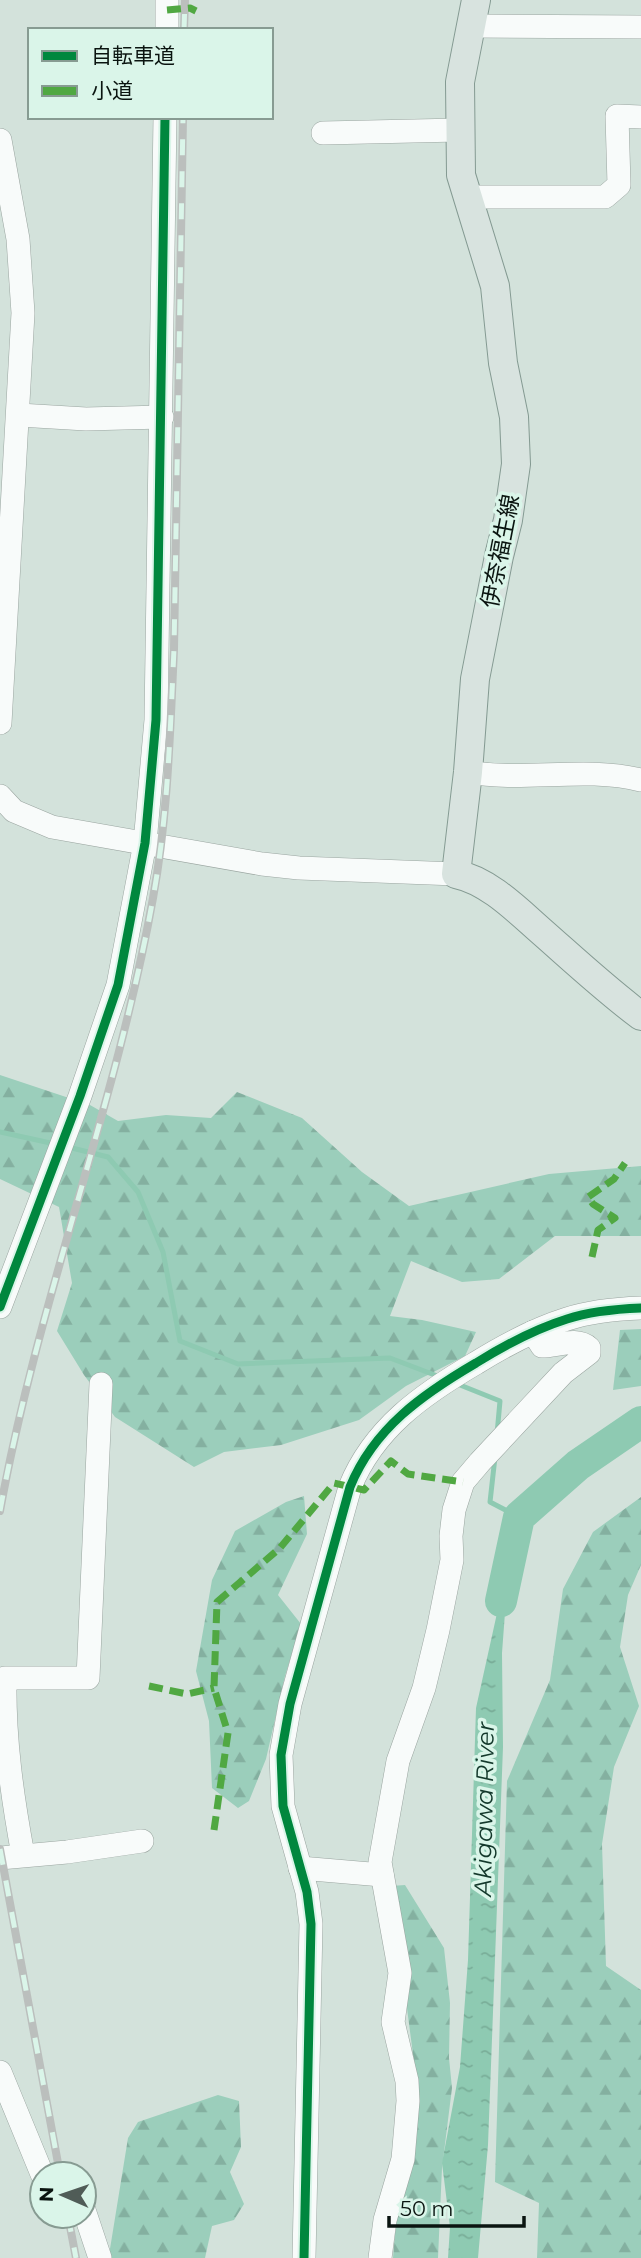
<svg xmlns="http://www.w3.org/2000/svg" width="641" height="2258" font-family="Montserrat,'Noto Sans JP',sans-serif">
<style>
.forest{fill:url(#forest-firs)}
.water{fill:url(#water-ripples)}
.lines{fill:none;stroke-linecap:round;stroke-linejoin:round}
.stream{stroke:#8ecab2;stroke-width:5}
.river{stroke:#8ecab2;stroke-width:32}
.minor-casing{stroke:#9aa5a0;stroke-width:24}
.major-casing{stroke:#849a92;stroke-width:30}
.minor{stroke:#f8fbfa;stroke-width:23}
.major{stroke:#d8e3df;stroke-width:28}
.rail-casing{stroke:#bbbfbd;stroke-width:8}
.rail{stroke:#daf5e9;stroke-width:5;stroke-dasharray:16;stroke-linecap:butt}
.quiet{stroke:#50a842;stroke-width:7;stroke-dasharray:14 7;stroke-linecap:butt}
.cycleway-casing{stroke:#daf5e9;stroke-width:13}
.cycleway{stroke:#00873e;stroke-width:9}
.labels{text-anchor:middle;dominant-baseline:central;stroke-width:7;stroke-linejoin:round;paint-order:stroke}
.street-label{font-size:23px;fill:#0a1410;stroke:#daf5e9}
.water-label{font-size:24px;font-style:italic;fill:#13382b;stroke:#daf5e9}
</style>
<defs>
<pattern id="forest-firs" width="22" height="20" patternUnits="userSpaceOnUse" patternTransform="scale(1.75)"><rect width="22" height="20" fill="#9bcebb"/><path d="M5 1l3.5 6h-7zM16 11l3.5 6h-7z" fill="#84b0a0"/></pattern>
<pattern id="water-ripples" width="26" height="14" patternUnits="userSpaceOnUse" patternTransform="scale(1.75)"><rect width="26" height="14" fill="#8ecab2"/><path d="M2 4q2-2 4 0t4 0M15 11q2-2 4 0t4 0" fill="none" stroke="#79ad98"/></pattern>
</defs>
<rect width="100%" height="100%" fill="#d3e2db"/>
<g class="forest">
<path d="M0 1075 90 1105 118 1121 166 1115 211 1118 237 1092 302 1118 362 1172 409 1206 549 1174 641 1166V1236H555L499 1279 462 1282 411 1261 390 1316 422 1320 476 1332 465 1356 406 1386 359 1420 281 1445 224 1452 194 1467 115 1417 84 1375 57 1331 72 1283 59 1207 0 1179Z"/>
<path d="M641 1329V1386L613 1390 620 1330Z"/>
<path d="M304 1496 307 1534 278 1595 301 1624 285 1676 266 1759 249 1801 238 1808 212 1788 209 1721 196 1671 212 1580 235 1531 286 1502Z"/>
<path d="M641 1497V1565L628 1595 620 1647 639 1706 614 1767 602 1844 606 1966 641 1990V2258H537L539 2203 495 2182 507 1781 550 1680 563 1589 593 1532Z"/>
<path d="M405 1885 444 1948 450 2003 449 2058 452 2088 442 2168 438 2258H393L398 2199 414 2062 391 1886Z"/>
<path d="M218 2095 239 2101 241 2147 230 2172 244 2204 234 2220 212 2226 205 2258H110L109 2255 128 2138 138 2122Z"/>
</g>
<path class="water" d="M509 1559 502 1653 503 1747 488 2145 478 2258H448L450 2227 442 2163 460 2067 468 1960 476 1708Z"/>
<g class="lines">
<g class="stream">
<path d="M0 1132 55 1144"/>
<path d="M68 1147 108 1157 138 1192 163 1252 180 1341 238 1364 390 1358 440 1377"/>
<path d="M455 1383 500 1401 497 1434"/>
<path d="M495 1457 490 1502 519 1517"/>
</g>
<path class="river" d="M501 1601 519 1517 578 1465 641 1422"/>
<g class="minor-casing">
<g id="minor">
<path d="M471 26 641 27"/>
<path d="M167 30V0"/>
<path d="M323 133 459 130"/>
<path d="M0 140 18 239 23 313 0 723"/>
<path d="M467 197H605L619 185 617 116 641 117"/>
<path d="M19 415 86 419 162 417"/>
<path d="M468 772C525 782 584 766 641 780"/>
<path d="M0 796 14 811 52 827 262 864 299 868 456 874"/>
<path d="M0 1307 80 1096 118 985 145 843 156 720 165 117"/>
<path d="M23 1855C12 1795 4 1739 5 1678H88L101 1384"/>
<path d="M0 1858 67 1852 142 1841"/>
<path d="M300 1868 382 1875"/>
<path d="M0 2072 42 2174"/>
<path d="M84 2210 100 2258"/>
<path d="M304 2258 311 1924 307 1892 283 1806 281 1755 290 1704 350 1487C374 1428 423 1394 476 1363 505 1345 535 1329 567 1319 591 1311 616 1309 641 1308"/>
<path d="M380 2258 385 2220 403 2159 408 2101 407 2081 393 2022 400 1973 380 1862 398 1761 424 1688 438 1630 452 1560 451 1536 454 1510 463 1482 480 1462 563 1373 589 1353V1348C577 1337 557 1346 542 1346L533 1332"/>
</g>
</g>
<g class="major-casing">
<path id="major" d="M476 0 460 82 461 175 495 286 503 363 514 417 516 464 508 520 499 556 475 679 468 772 456 874C489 881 517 910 541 931 574 960 606 990 641 1016"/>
</g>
<use href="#minor" class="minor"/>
<use href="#major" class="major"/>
<g class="rail-casing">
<g id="rail">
<path d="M184 30 185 0"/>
<path d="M0 1511C37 1304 116 1106 153 898 168 816 170 733 174 649L183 117"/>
<path d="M0 1849 60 2174"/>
<path d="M68 2216 76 2258"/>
</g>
</g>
<use href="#rail" class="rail"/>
<g class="quiet">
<path d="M167 10 190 8 196 11"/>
<path d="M592 1257 598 1230 615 1218 593 1204 588 1197 614 1179 625 1163"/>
<path d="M149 1686 187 1694 214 1688"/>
<path d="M214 1830 228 1733 214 1688 217 1602 280 1548 334 1483 364 1490 391 1461 408 1474 463 1482"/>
</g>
<g class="cycleway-casing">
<g id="cycleway">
<path d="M0 1307 80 1096 118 985 145 843 156 720 165 117"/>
<path d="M304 2258 311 1924 307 1892 283 1806 281 1755 290 1704 350 1487C374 1428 423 1394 476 1363 505 1345 535 1329 567 1319 591 1311 616 1309 641 1308"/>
</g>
</g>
<use href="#cycleway" class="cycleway"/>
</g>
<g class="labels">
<g class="street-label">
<text transform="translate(500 551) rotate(-79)">伊奈福生線</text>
</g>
<g class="water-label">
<text transform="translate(484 1809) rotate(-89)">Akigawa River</text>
</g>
</g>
<rect x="28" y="28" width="245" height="91" fill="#daf5e9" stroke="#879b92" stroke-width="2"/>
<rect x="42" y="51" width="35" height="10" fill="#00873e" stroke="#879b92" stroke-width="2"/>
<text x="91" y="63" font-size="21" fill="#0a1410">自転車道</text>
<rect x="42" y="86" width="35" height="10" fill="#50a842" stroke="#879b92" stroke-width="2"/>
<text x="91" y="98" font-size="21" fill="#0a1410">小道</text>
<g transform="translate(63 2195) rotate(272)"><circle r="33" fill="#daf5e9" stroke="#879b92" stroke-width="2"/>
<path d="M0-5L12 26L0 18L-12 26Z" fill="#505c57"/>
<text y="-10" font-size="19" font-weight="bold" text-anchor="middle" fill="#0a1410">N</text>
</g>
<path d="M389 2216v10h135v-10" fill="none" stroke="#0a1410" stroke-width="3.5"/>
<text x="400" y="2216" font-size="21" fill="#0a1410" stroke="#daf5e9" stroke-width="5" paint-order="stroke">50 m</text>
</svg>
